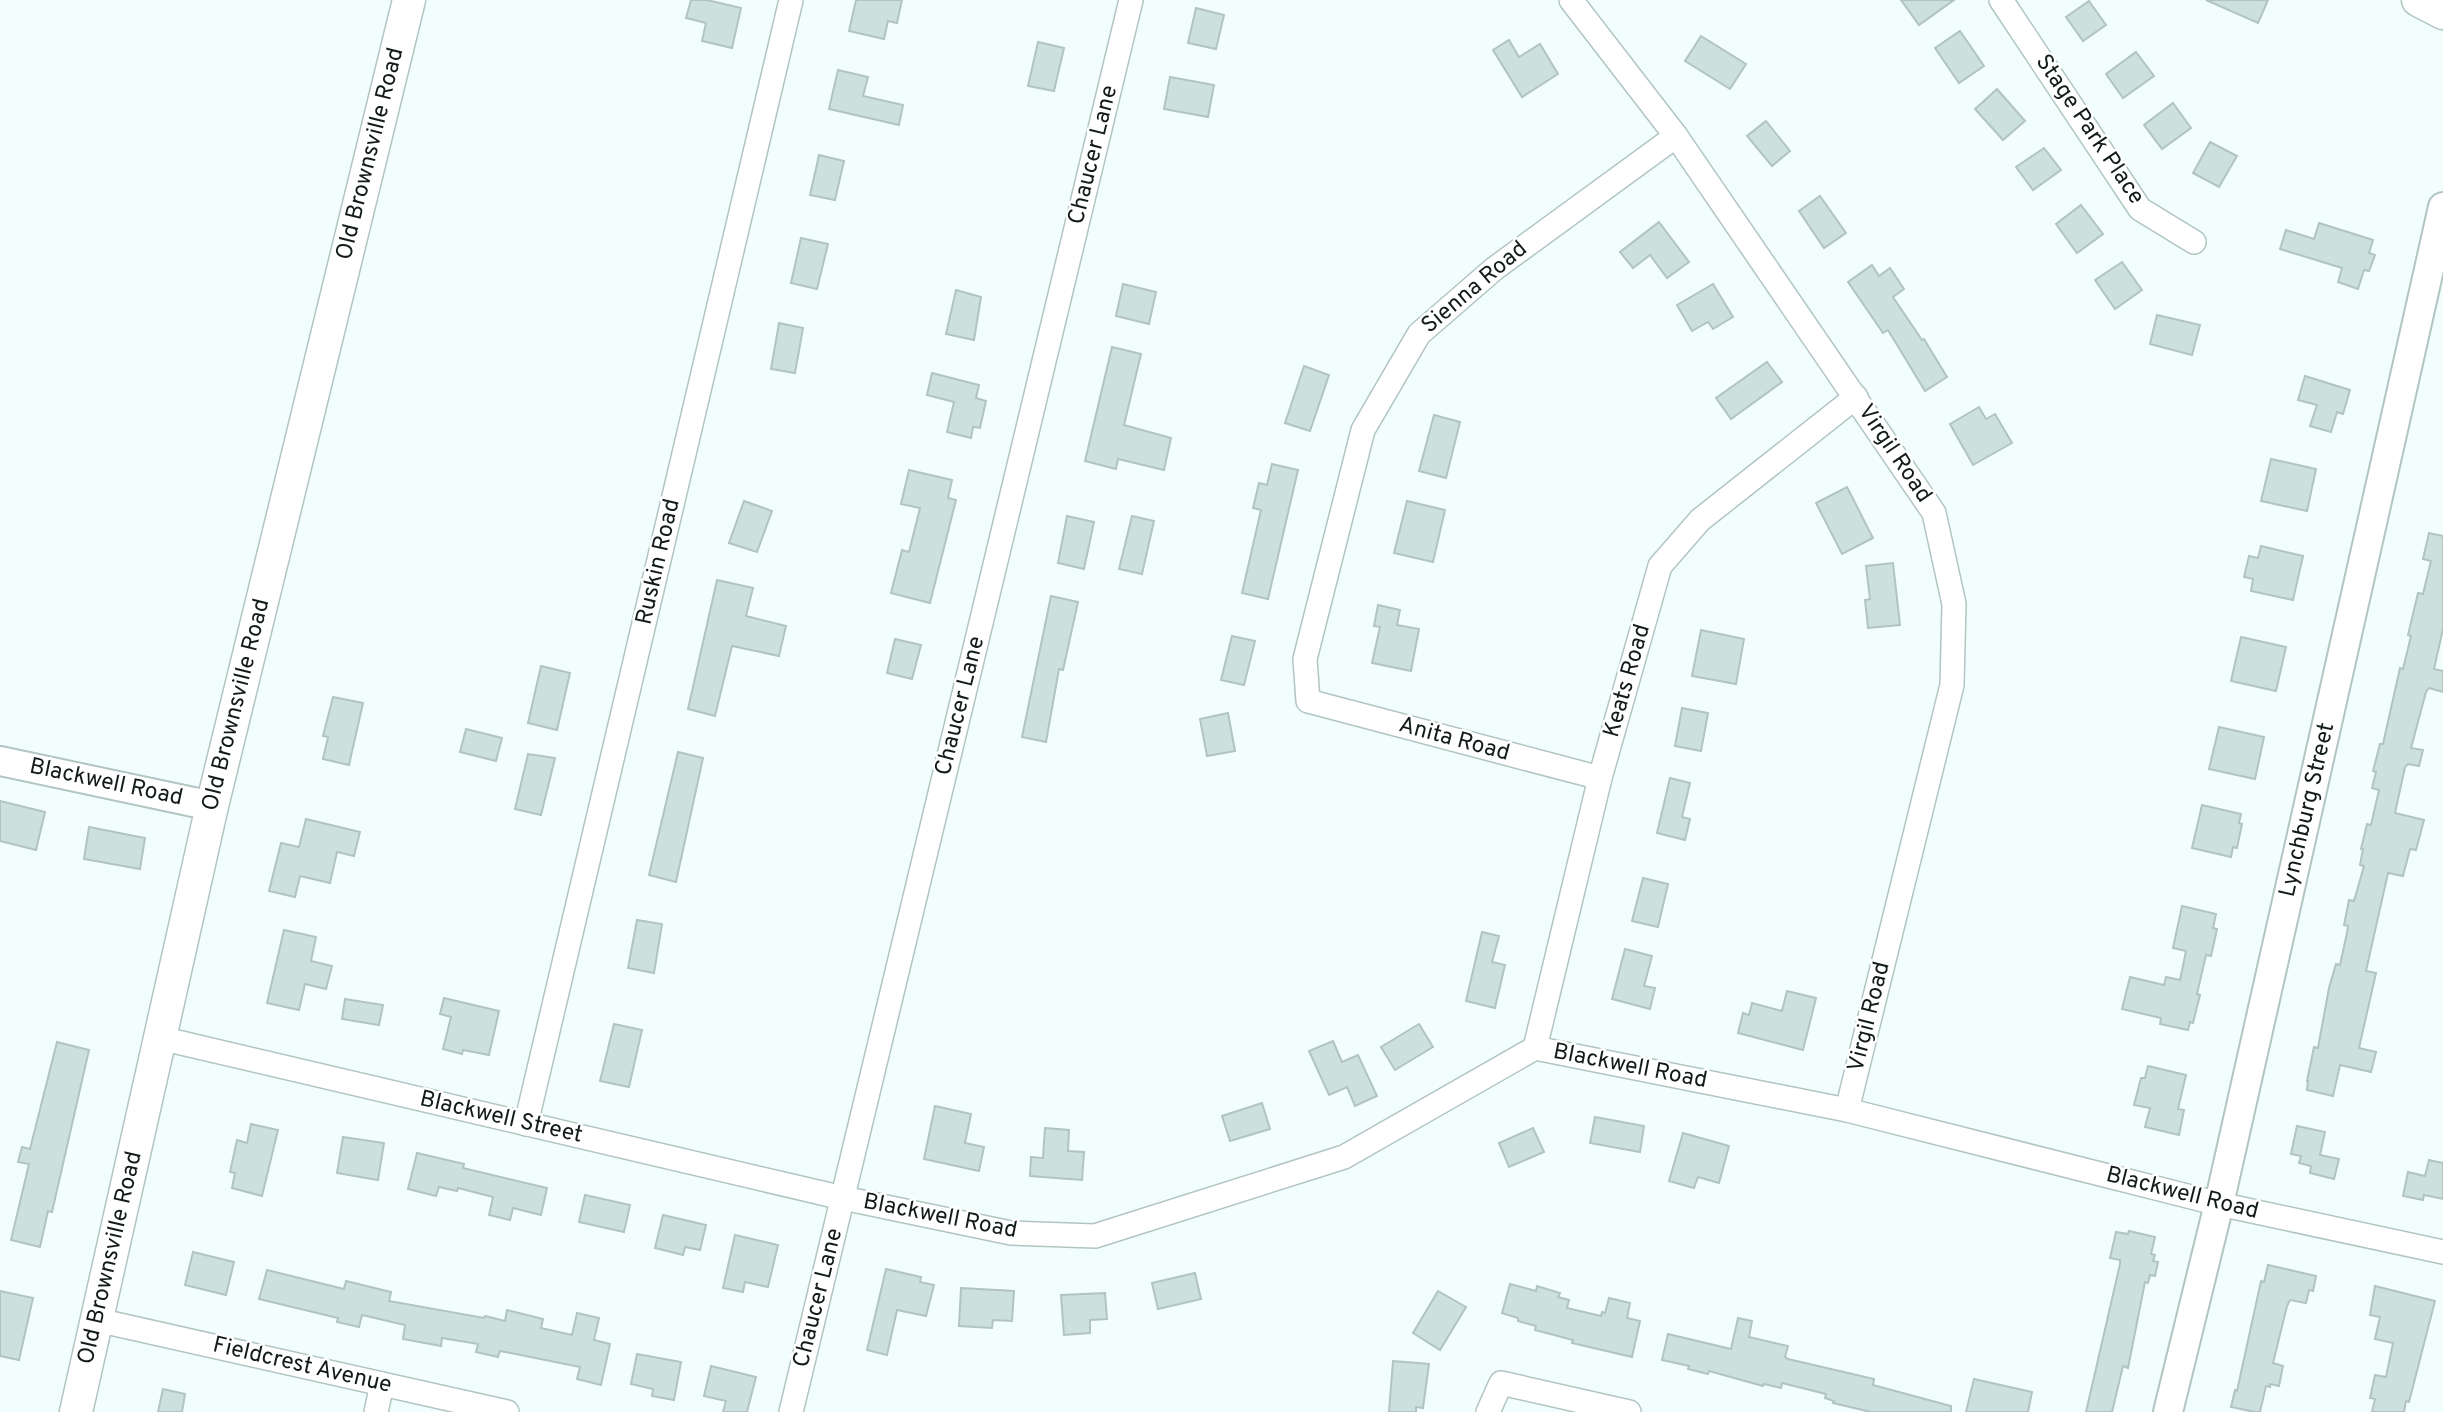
<svg xmlns="http://www.w3.org/2000/svg" width="2443" height="1412" font-family="Overpass,sans-serif">
<style>
.building{fill:#cce0de;stroke:#b1c4c2;stroke-width:2}
.lines{fill:none;stroke-linecap:round;stroke-linejoin:round}
.minor-casing{stroke:#b1c5c3;stroke-width:26}
.tertiary-casing{stroke:#b1c5c3;stroke-width:32}
.secondary-casing{stroke:#b1c5c3;stroke-width:35}
.minor{stroke:#fff;stroke-width:23}
.tertiary{stroke:#fff;stroke-width:28}
.secondary{stroke:#fff;stroke-width:32}
.labels{text-anchor:middle;dominant-baseline:central;stroke-width:5;stroke-linejoin:round;paint-order:stroke}
.street-label{font-size:23px;fill:#131a1a;stroke:#fff}
</style>
<rect width="100%" height="100%" fill="#f2fefd"/>
<g class="building">
<path d="M691 0H707L741 8 732 48 702 41 706 23 686 18Z"/>
<path d="M856 0H902L897 23 888 21 884 39 849 31Z"/>
<path d="M1901 0H1954L1919 25Z"/>
<path d="M2206 0H2268L2258 23Z"/>
<path d="M2089 1 2106 25 2083 41 2066 17Z"/>
<path d="M1196 8 1224 15 1216 49 1188 43Z"/>
<path d="M1960 31 1984 66 1959 83 1935 48Z"/>
<path d="M1701 36 1746 64 1730 89 1685 61Z"/>
<path d="M1509 40 1519 57 1540 44 1558 74 1522 97 1493 50Z"/>
<path d="M1038 42 1064 48 1054 91 1028 86Z"/>
<path d="M2136 52 2154 76 2123 98 2106 74Z"/>
<path d="M838 70 868 77 863 96 903 105 899 125 829 109Z"/>
<path d="M1170 77 1214 85 1208 117 1164 109Z"/>
<path d="M1997 89 2025 121 2003 140 1975 109Z"/>
<path d="M2173 103 2191 128 2162 149 2144 125Z"/>
<path d="M1766 121 1790 151 1772 166 1747 136Z"/>
<path d="M2210 142 2237 156 2219 187 2193 173Z"/>
<path d="M2044 148 2061 170 2033 190 2016 167Z"/>
<path d="M819 155 844 161 835 200 810 195Z"/>
<path d="M1820 196 1846 233 1824 248 1799 211Z"/>
<path d="M2081 205 2103 234 2077 253 2056 224Z"/>
<path d="M1659 222 1689 262 1667 278 1650 255 1633 268 1620 252Z"/>
<path d="M2319 223 2373 240 2369 253 2375 255 2369 271 2364 270 2358 289 2338 282 2342 268 2280 249 2286 230 2314 239Z"/>
<path d="M801 238 828 244 817 289 791 283Z"/>
<path d="M2122 262 2142 290 2115 309 2095 280Z"/>
<path d="M1872 265 1879 276 1890 268 1904 289 1893 297 1922 340 1924 339 1947 377 1925 391 1888 330 1883 333 1848 282Z"/>
<path d="M1123 284 1156 292 1149 324 1116 316Z"/>
<path d="M1713 284 1733 317 1713 329 1708 322 1692 331 1677 305Z"/>
<path d="M956 290 981 297 974 340 946 334Z"/>
<path d="M2157 315 2200 325 2192 355 2150 344Z"/>
<path d="M779 323 803 328 795 373 771 369Z"/>
<path d="M1112 347 1141 354 1124 425 1171 438 1164 470 1118 459 1116 469 1085 461Z"/>
<path d="M1767 362 1782 382 1731 419 1716 398Z"/>
<path d="M1304 366 1329 375 1310 431 1285 423Z"/>
<path d="M932 373 979 385 976 398 986 401 980 428 973 427 971 438 947 432 954 402 927 395Z"/>
<path d="M2305 376 2350 390 2343 414 2337 412 2331 432 2310 426 2317 405 2298 400Z"/>
<path d="M1979 407 1986 419 1995 414 2012 443 1973 465 1950 424Z"/>
<path d="M1434 415 1460 422 1446 478 1419 471Z"/>
<path d="M2271 459 2316 469 2307 511 2261 501Z"/>
<path d="M1272 464 1298 470 1268 599 1242 593 1261 510 1253 508 1259 483 1267 485Z"/>
<path d="M909 470 952 480 948 498 956 500 930 603 891 593 902 550 909 552 920 508 901 504Z"/>
<path d="M1847 487 1873 538 1842 554 1816 503Z"/>
<path d="M744 501 772 511 757 552 729 543Z"/>
<path d="M1407 501 1445 510 1433 562 1394 553Z"/>
<path d="M1067 516 1094 522 1084 569 1058 563Z"/>
<path d="M1132 516 1154 521 1142 574 1119 569Z"/>
<path d="M2429 533 2443 536V629L2434 669 2443 671V692L2429 688 2426 692 2411 748 2423 750 2419 766 2408 764 2405 767 2395 813 2424 820 2416 850 2410 849 2403 876 2388 873 2366 971 2376 973 2359 1048 2376 1052 2371 1072 2340 1065 2333 1096 2307 1090 2308 1081H2307L2314 1047 2318 1048 2329 988 2336 964 2340 965 2347 933 2348 926 2344 925 2349 900 2354 901 2364 866 2360 865 2363 849H2361L2367 824 2371 825 2379 790 2372 788 2376 772 2373 771 2380 744H2383L2400 668 2403 669 2411 636 2408 635 2418 593 2423 594 2431 561 2423 559Z"/>
<path d="M2261 546 2303 556 2293 600 2251 591 2253 579 2244 577 2249 556 2258 558Z"/>
<path d="M1893 563 1900 625 1868 628 1865 600 1870 599 1866 566Z"/>
<path d="M717 580 753 588 746 616 786 626 779 656 732 646 715 716 688 709Z"/>
<path d="M1051 596 1078 602 1063 670 1059 669 1046 742 1022 737Z"/>
<path d="M1378 605 1400 610 1397 625 1419 629 1411 671 1372 663 1380 627 1374 626Z"/>
<path d="M1701 630 1744 639 1736 684 1692 676Z"/>
<path d="M1232 636 1255 641 1244 685 1221 680Z"/>
<path d="M2241 637 2286 647 2276 691 2231 681Z"/>
<path d="M895 639 921 645 912 679 887 673Z"/>
<path d="M541 666 570 673 557 730 528 723Z"/>
<path d="M333 697 363 703 349 765 323 759 328 737 323 736Z"/>
<path d="M1682 708 1708 713 1701 751 1675 746Z"/>
<path d="M1228 713 1235 751 1207 756 1200 719Z"/>
<path d="M2219 727 2264 737 2255 779 2209 769Z"/>
<path d="M466 729 502 738 496 761 460 752Z"/>
<path d="M678 752 703 758 676 882 649 875Z"/>
<path d="M528 754 555 758 541 815 515 809Z"/>
<path d="M1670 778 1690 783 1682 817 1690 819 1685 840 1657 833Z"/>
<path d="M0 801 45 812 36 850 0 841Z"/>
<path d="M2202 805 2241 814 2239 823 2242 824 2237 848 2233 847 2231 857 2192 848Z"/>
<path d="M306 819 360 832 354 856 337 852 330 883 300 876 295 897 269 891 281 843 299 847Z"/>
<path d="M89 827 145 838 140 869 84 859Z"/>
<path d="M1643 878 1668 884 1658 927 1632 921Z"/>
<path d="M2182 906 2216 914 2213 928 2217 929 2211 956 2206 955 2197 994 2200 995 2193 1023 2190 1022 2188 1030 2160 1024 2161 1018 2122 1009 2130 977 2164 985 2166 977 2180 980 2186 951 2173 948Z"/>
<path d="M637 920 662 924 654 973 628 968Z"/>
<path d="M284 930 316 937 311 961 332 966 326 989 305 984 299 1010 267 1003Z"/>
<path d="M1482 932 1499 936 1492 962 1505 965 1495 1008 1466 1001Z"/>
<path d="M1625 949 1652 956 1644 986 1655 988 1650 1009 1612 999Z"/>
<path d="M1787 991 1816 998 1803 1050 1738 1033 1743 1013 1749 1015 1752 1003 1782 1011Z"/>
<path d="M444 998 499 1011 489 1055 463 1050 462 1054 443 1049 451 1017 440 1014Z"/>
<path d="M345 999 383 1005 379 1025 342 1019Z"/>
<path d="M614 1024 642 1030 629 1087 600 1081Z"/>
<path d="M1419 1024 1433 1047 1395 1070 1381 1047Z"/>
<path d="M1333 1041 1342 1062 1358 1055 1377 1096 1355 1106 1347 1087 1329 1095 1309 1051Z"/>
<path d="M57 1042 89 1050 52 1212 48 1211 40 1247 11 1240 29 1164 18 1162 22 1147 30 1149Z"/>
<path d="M2148 1066 2186 1075 2178 1109 2184 1110 2179 1135 2145 1127 2150 1108 2134 1105 2141 1078H2145Z"/>
<path d="M1262 1103 1270 1129 1230 1141 1222 1116Z"/>
<path d="M935 1106 971 1114 965 1143 984 1147 979 1171 924 1159Z"/>
<path d="M1595 1117 1644 1126 1640 1152 1590 1143Z"/>
<path d="M251 1124 278 1130 262 1196 232 1188 235 1173 230 1172 237 1140 247 1143Z"/>
<path d="M2297 1126 2325 1132 2320 1155 2339 1159 2334 1179 2310 1173 2311 1166 2299 1163 2301 1156 2291 1154Z"/>
<path d="M1045 1128 1069 1130 1068 1151 1084 1152 1082 1180 1030 1176 1031 1157 1043 1158Z"/>
<path d="M1533 1128 1544 1152 1509 1167 1499 1143Z"/>
<path d="M1683 1133 1729 1146 1719 1183 1698 1177 1694 1188 1669 1181Z"/>
<path d="M343 1137 384 1143 378 1180 337 1173Z"/>
<path d="M417 1153 464 1164 463 1168 547 1188 541 1215 513 1208 510 1220 489 1215 493 1197 458 1188 457 1191 439 1187 436 1196 408 1189Z"/>
<path d="M2429 1160 2443 1163V1199L2424 1195 2423 1200 2403 1196 2408 1172 2425 1176Z"/>
<path d="M585 1195 630 1205 624 1232 579 1222Z"/>
<path d="M663 1215 706 1225 700 1250 685 1247 683 1255 655 1248Z"/>
<path d="M2129 1231 2155 1237 2151 1254 2155 1255 2153 1261 2158 1262 2155 1276 2150 1275 2148 1283 2145 1282 2128 1368 2123 1366 2112 1412H2086L2120 1264V1260L2110 1258 2116 1232 2128 1234Z"/>
<path d="M735 1235 778 1245 768 1287 745 1282 743 1292 723 1288Z"/>
<path d="M193 1252 234 1262 226 1295 185 1285Z"/>
<path d="M2268 1265 2316 1276 2313 1291 2309 1290 2306 1303 2290 1300 2287 1306 2273 1363 2283 1366 2279 1386 2270 1384V1387L2266 1386 2260 1412H2255L2231 1407 2235 1390 2237 1391 2261 1281 2264 1282Z"/>
<path d="M886 1269 921 1277 920 1282 934 1285 926 1316 897 1310 887 1355 867 1350Z"/>
<path d="M267 1270 344 1289 346 1281 391 1292 389 1301 484 1318 485 1316 505 1321 507 1310 543 1319 541 1328 572 1335 577 1313 599 1318 594 1340 610 1344 601 1385 577 1379 580 1367 500 1351 498 1357 476 1352 478 1344 442 1338 441 1346 403 1339 405 1325 362 1315 359 1327 337 1322 338 1318 259 1299Z"/>
<path d="M1195 1273 1201 1299 1158 1309 1152 1283Z"/>
<path d="M1510 1284 1536 1291 1537 1286 1560 1293 1558 1297 1569 1300 1567 1308 1601 1316 1602 1312 1605 1313 1609 1298 1630 1303 1627 1318 1640 1321 1632 1357 1572 1343 1573 1340 1535 1330 1536 1326 1518 1321V1318L1502 1313Z"/>
<path d="M2375 1286 2435 1301 2409 1402 2406 1401 2404 1412H2372L2375 1399 2370 1398 2375 1375 2386 1377 2393 1343 2375 1339 2380 1317 2370 1315Z"/>
<path d="M961 1288 1014 1291 1012 1321 993 1320 992 1328 959 1326Z"/>
<path d="M0 1291 33 1298 19 1360 0 1356Z"/>
<path d="M1438 1291 1466 1307 1440 1350 1413 1333Z"/>
<path d="M1105 1293 1107 1319 1090 1320V1333L1064 1335 1061 1295Z"/>
<path d="M1738 1318 1752 1321 1749 1337 1788 1346 1785 1357 1788 1359 1874 1379 1873 1385 1951 1406V1412H1871L1833 1403 1834 1401 1825 1398 1826 1394 1782 1383 1781 1388 1764 1384 1763 1386 1709 1371 1708 1374 1688 1369 1689 1366 1662 1360 1668 1334 1731 1349Z"/>
<path d="M637 1354 681 1362 674 1400 652 1396 653 1389 631 1384Z"/>
<path d="M1393 1361 1429 1364 1423 1408 1416 1407V1412H1389Z"/>
<path d="M711 1366 756 1377 747 1412H723L726 1401 704 1396Z"/>
<path d="M1974 1379 2032 1392 2028 1412H1966Z"/>
<path d="M163 1389 185 1394 182 1412H158Z"/>
</g>
<g class="lines">
<g class="minor-casing">
<g id="minor">
<path d="M1571 0 1676 136 1934 513 1954 604 1952 685 1847 1110"/>
<path d="M2001 0 2140 209 2194 242"/>
<path d="M1600 778 1308 701 1305 659 1363 430 1419 334 1494 269 1676 136"/>
<path d="M160 1038 843 1198 1011 1233 1095 1236 1344 1157 1535 1048 1847 1110 2219 1204 2443 1252"/>
<path d="M1535 1048 1600 778 1660 566 1700 520 1856 397"/>
<path d="M526 1124 791 0"/>
<path d="M97 1320 507 1412"/>
<path d="M376 1412 382 1384"/>
<path d="M791 1412 1131 0"/>
<path d="M1488 1412 1501 1383 1629 1412"/>
</g>
</g>
<g class="tertiary-casing">
<g id="tertiary">
<path d="M0 761 212 806"/>
<path d="M2168 1412 2219 1204 2443 207"/>
</g>
</g>
<g class="secondary-casing">
<g id="secondary">
<path d="M2418 0 2443 13"/>
<path d="M76 1412 212 806 409 0"/>
</g>
</g>
<use href="#minor" class="minor"/>
<use href="#tertiary" class="tertiary"/>
<use href="#secondary" class="secondary"/>
</g>
<g class="labels">
<g class="street-label">
<text transform="translate(2089 130) rotate(56)">Stage Park Place</text>
<text transform="translate(371 154) rotate(-76)">Old Brownsville Road</text>
<text transform="translate(1094 155) rotate(-76)">Chaucer Lane</text>
<text transform="translate(1475 288) rotate(-40)">Sienna Road</text>
<text transform="translate(1894 454) rotate(56)">Virgil Road</text>
<text transform="translate(659 562) rotate(-77)">Ruskin Road</text>
<text transform="translate(1628 681) rotate(-74)">Keats Road</text>
<text transform="translate(237 705) rotate(-76)">Old Brownsville Road</text>
<text transform="translate(961 706) rotate(-76)">Chaucer Lane</text>
<text transform="translate(1454 740) rotate(15)">Anita Road</text>
<text transform="translate(106 783) rotate(12)">Blackwell Road</text>
<text transform="translate(2308 810) rotate(-77)">Lynchburg Street</text>
<text transform="translate(1870 1017) rotate(-76)">Virgil Road</text>
<text transform="translate(1630 1067) rotate(11)">Blackwell Road</text>
<text transform="translate(501 1118) rotate(13)">Blackwell Street</text>
<text transform="translate(2182 1194) rotate(14)">Blackwell Road</text>
<text transform="translate(940 1217) rotate(11)">Blackwell Road</text>
<text transform="translate(111 1258) rotate(-77)">Old Brownsville Road</text>
<text transform="translate(819 1298) rotate(-76)">Chaucer Lane</text>
<text transform="translate(302 1366) rotate(13)">Fieldcrest Avenue</text>
</g>
</g>
</svg>
